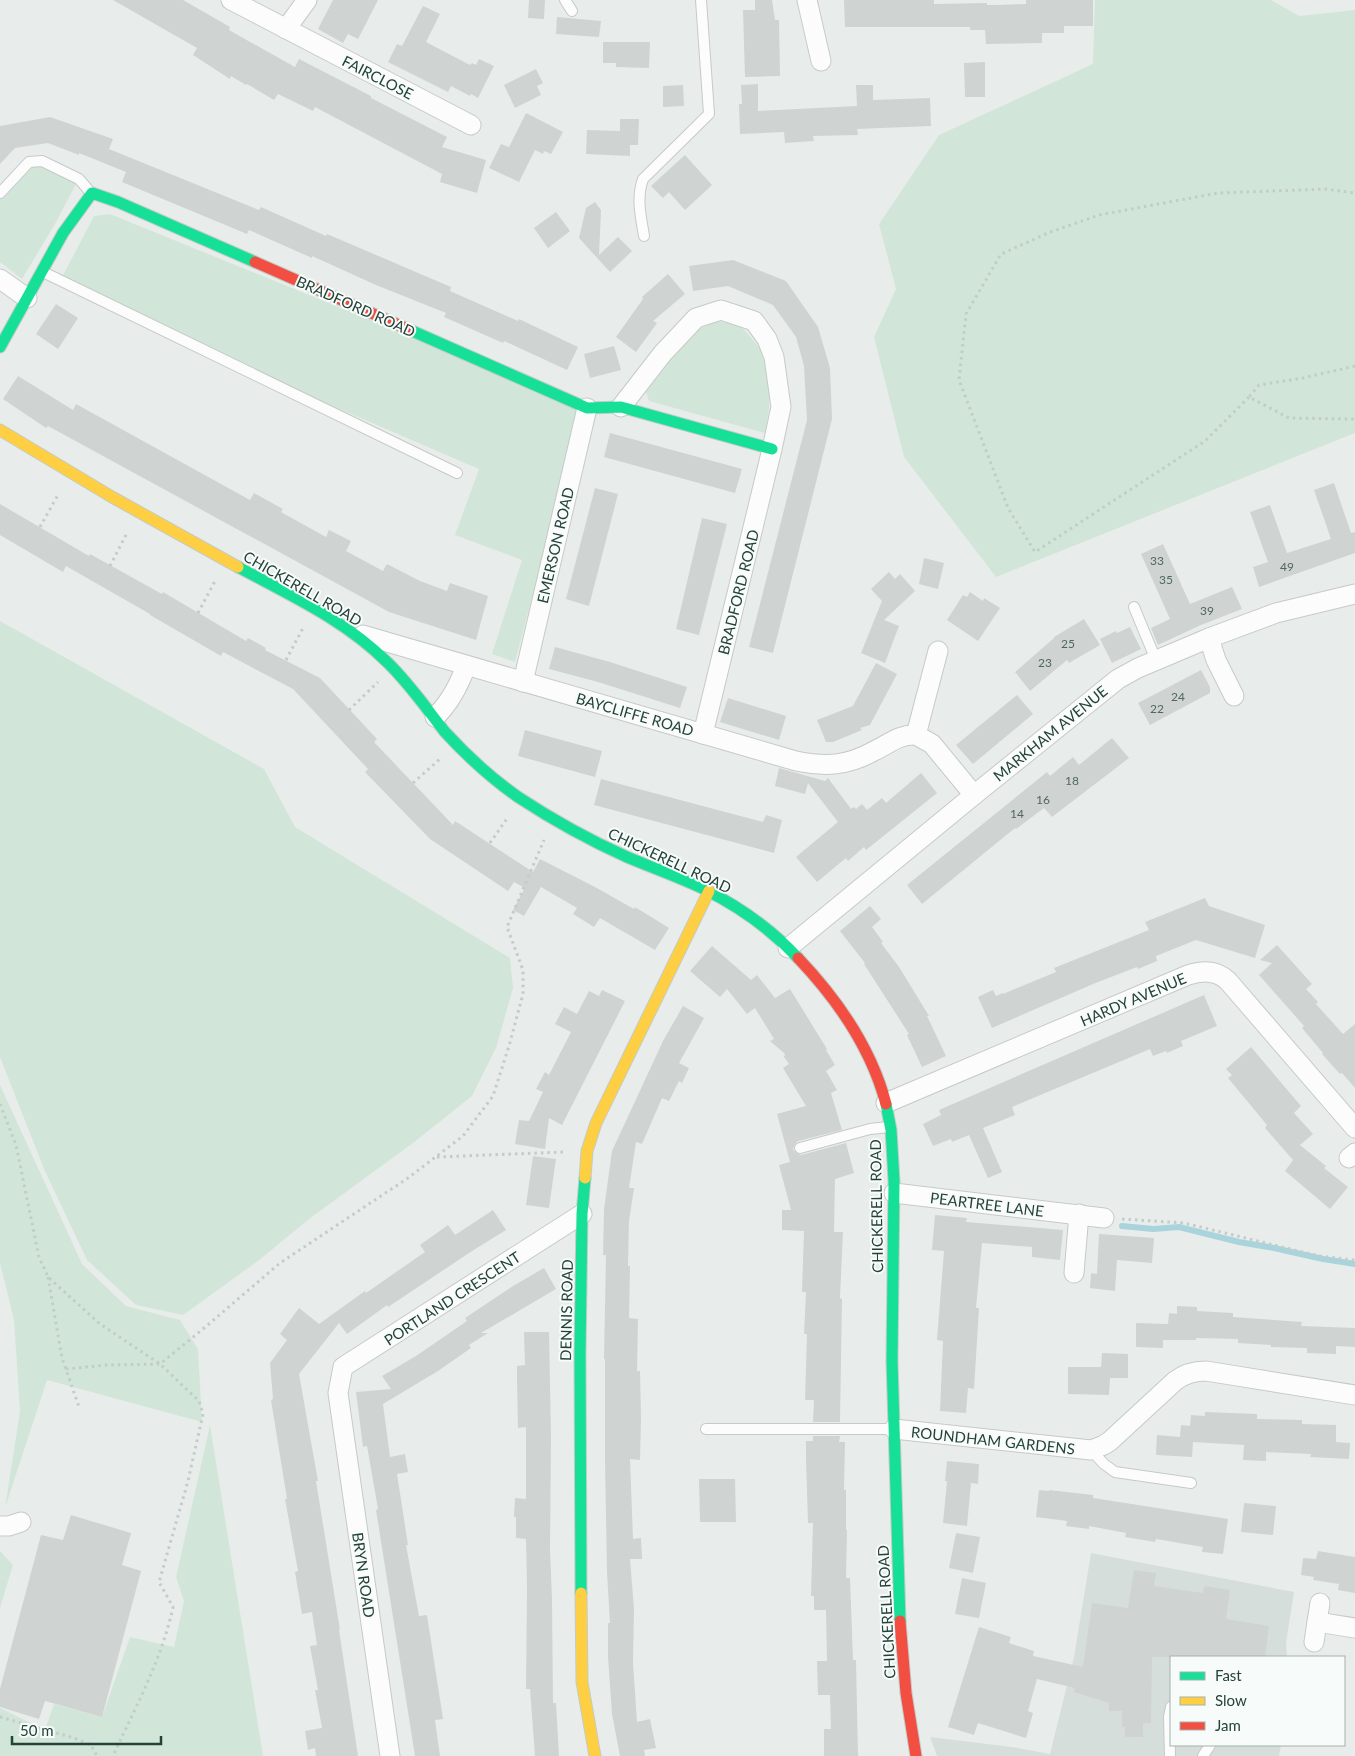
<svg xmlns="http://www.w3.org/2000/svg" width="1355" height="1756" font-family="Lato,sans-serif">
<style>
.built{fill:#d6dedb}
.green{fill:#d1e6d8}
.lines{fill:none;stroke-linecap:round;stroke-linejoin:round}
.stream{stroke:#a9d4db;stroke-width:6}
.building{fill:#cfd4d2}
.lane-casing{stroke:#c5cac8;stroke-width:12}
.street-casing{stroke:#c5cac8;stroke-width:21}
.fast-casing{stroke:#c3cbc8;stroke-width:13}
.slow-casing{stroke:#c3cbc8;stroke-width:13}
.jam-casing{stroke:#c3cbc8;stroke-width:13}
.path{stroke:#c3ccca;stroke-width:3;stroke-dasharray:2.5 4;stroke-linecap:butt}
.lane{stroke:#fcfcfc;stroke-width:10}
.street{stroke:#fcfcfc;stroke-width:19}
.fast{stroke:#16e098;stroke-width:11}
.slow{stroke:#ffcf43;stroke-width:11}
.jam{stroke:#f24e42;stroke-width:11}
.labels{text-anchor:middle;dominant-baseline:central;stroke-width:4;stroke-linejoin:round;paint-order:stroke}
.number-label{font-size:12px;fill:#506761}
.street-label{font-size:15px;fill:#24423a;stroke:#f7fbf9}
</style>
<rect width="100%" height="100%" fill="#e8edeb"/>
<path class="built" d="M1091 1553 1294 1592 1286 1643 1287 1657H1171V1745H1281L1279 1756H937L930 1737 1012 1747 1050 1754 1074 1657Z"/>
<g class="green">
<path d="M1095 0H1271L1299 16 1355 10V433L996 577 904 457 874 337 896 289 879 224 939 135 1093 64Z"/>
<path d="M34 165 52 169 77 182 55 224 22 279 0 262V198Z"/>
<path d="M110 214 582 406 515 662 492 654 522 560 455 535 479 469 93 303 59 283 94 216Z"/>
<path d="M716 321 740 325 761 349 769 383V409L765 433 649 401 646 392 677 352 697 330Z"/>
<path d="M0 621 264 769 295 827 510 958 513 988 496 1048 472 1096 413 1143 309 1219 258 1261 183 1315 136 1305 87 1260 44 1169 0 1057Z"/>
<path d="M0 1085 82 1264 126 1306 180 1320 198 1349 202 1422 47 1380 5 1508 20 1411 14 1320 0 1263Z"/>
<path d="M210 1425 263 1756H0V1708L45 1730 54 1704 102 1717 130 1637 174 1647 184 1601 176 1577Z"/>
<path d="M0 1551 13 1565 0 1608Z"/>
</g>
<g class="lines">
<path class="stream" d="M1122 1226 1153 1229 1179 1227 1239 1242 1274 1248 1323 1259 1355 1264"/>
</g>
<g class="building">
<path d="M113 0H183L230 27 229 30 295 67 299 59 371 96V98L447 137 442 147 486 160 477 193 440 182 442 174 315 107 313 111 278 94 274 100 247 84 246 85 231 76 230 79 193 55 197 48Z"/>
<path d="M333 0H378L358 39 348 34 343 43 318 29Z"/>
<path d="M529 0H545L544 19 528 18Z"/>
<path d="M755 0H772L775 20H779L780 76 745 77 743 10H755Z"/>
<path d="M844 0H934V4L987 3V5H995L1026 4V0H1093V26H1064V33H1042V43L986 44 985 30H970V27H845Z"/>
<path d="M423 6 440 14 426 42 470 65 472 63 476 65 479 59 494 66 478 98 471 94 470 96 451 86 448 92 388 62 397 44 402 46Z"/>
<path d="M557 17 601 21 599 37 556 34Z"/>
<path d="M603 42H650L649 68 616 67V63H603Z"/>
<path d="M985 62V97H965L964 63Z"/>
<path d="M536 69 543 83 537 86 541 95 515 108 504 85Z"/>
<path d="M758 84V111L857 106 856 85H873V100L930 98 931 126 857 129 858 135 813 136 814 141 785 143 784 132 740 134 739 104H742L741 85Z"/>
<path d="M683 85 684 106 663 107V86Z"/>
<path d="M526 113 563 132 551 154 544 151 543 154 535 150 519 182 489 168 501 144 509 147Z"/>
<path d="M50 117 113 139 109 149 259 210 261 207 326 236 327 234 451 287 450 291 518 321 519 319 578 347 567 370 504 341 503 343 444 317 446 313 376 285 312 256V258L249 230 247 234 122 182 126 172 79 153V155L48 143 15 148 0 164V126Z"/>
<path d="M620 119H639L638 145H630V156L586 154 587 130 620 131Z"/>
<path d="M685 155 712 185 685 210 669 192 663 198 651 186Z"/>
<path d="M595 202 601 210 599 255 618 237 632 251 610 272 579 238 586 208Z"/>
<path d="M556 212 570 231 548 248 534 228Z"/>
<path d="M733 260 786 281 818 327 830 368 832 419 773 653 749 647 807 420 804 366 796 337 773 305 728 286 693 291 689 266Z"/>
<path d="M668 274 685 294 653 321 657 323 636 352 616 337 643 299 642 297Z"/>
<path d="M56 304 78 318 58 349 36 334Z"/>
<path d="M614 346 621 370 590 378 584 354Z"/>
<path d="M18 376 73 410 76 404 250 500 254 493 283 509 281 512 326 537 329 530 351 541 346 551 383 571 387 564 420 581 447 591 450 583 488 596 476 640 389 612 48 426 46 428 3 399Z"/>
<path d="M610 433 742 469 735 493 604 457Z"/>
<path d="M1334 483 1351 533 1355 532V553L1259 587 1253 567 1268 562 1250 512 1270 505 1287 553 1331 539 1314 490Z"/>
<path d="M595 488 618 494 589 606 566 599Z"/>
<path d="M0 504 89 556 90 554 162 594 163 592 246 641 248 638 266 648 265 650 320 678 377 739 374 742 453 825 455 821 533 872 540 859 595 887 634 909 635 907 669 928 655 950 600 918 594 927 573 914 577 908 541 887 524 916 513 910 525 888 514 882 508 891 430 839 365 772 368 769 293 689 223 652 221 656 150 615V614L66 566 63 572 0 535Z"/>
<path d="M702 518 727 524 699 635 676 629Z"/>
<path d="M1163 544 1190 604 1232 587 1242 609 1201 625 1158 645 1151 628 1170 619 1141 554Z"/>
<path d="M924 558 944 563 938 589 919 584Z"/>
<path d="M889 572 895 579 900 574 915 591 884 620 899 626 885 663 861 653 882 601 871 589Z"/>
<path d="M970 592 983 601 984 598 1000 608 978 641 947 620 963 595 967 597Z"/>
<path d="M1084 619 1100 645 1069 663 1067 660 1030 691 1015 672 1054 638V637Z"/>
<path d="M1130 627 1141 649 1112 663 1100 639 1116 631 1117 633Z"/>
<path d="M555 647 610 662 687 687 680 708 598 682 549 669Z"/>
<path d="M876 663 897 674 870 725 860 728 862 730 833 742H826L817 720 853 706Z"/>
<path d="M1201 670 1210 687V693L1150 725 1138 703Z"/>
<path d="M1017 695 1033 714 973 764 956 745Z"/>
<path d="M728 698 786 716 779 740 720 722Z"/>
<path d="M525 730 602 751 595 777 518 756Z"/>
<path d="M1112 738 1129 758 1052 817 1044 808 1016 829 1015 828 922 904 907 885 1047 772 1050 776 1073 757 1079 765Z"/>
<path d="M779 768 825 781 828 778 851 809 854 807 856 809 862 804 867 810 882 798 886 803 921 773 937 793 866 850 864 847 848 861 846 858 817 882 796 857 838 822 808 783 805 794 775 786Z"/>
<path d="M601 779 763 822 766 815 782 820 774 853 594 805Z"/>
<path d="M1205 898 1209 906 1265 925 1255 958 1196 940 1156 956 1157 961 1138 969 1137 967 1093 984 992 1028 978 997 993 990 996 996 1003 993V994L1056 972 1054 968 1149 930 1145 922Z"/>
<path d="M870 906 881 919 872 927 883 942 881 943 899 967 929 1016H927L946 1056 922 1067 907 1035 909 1034 864 964 865 963 840 931Z"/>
<path d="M1277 945 1312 984 1306 989 1318 1002 1316 1004 1343 1034 1355 1024V1088L1342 1073 1340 1074 1322 1054 1323 1053 1302 1028 1304 1026 1259 975 1272 963 1260 960Z"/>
<path d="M712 946 751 980 757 975 775 998 790 989 827 1049 826 1050 835 1065 826 1071 837 1090 831 1093 842 1130 798 1141 795 1144 793 1149 796 1153 801 1155 846 1143 854 1173 835 1179 834 1232H843L840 1298 842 1299 840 1422H813L814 1400H805L807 1334H804L806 1292H802L804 1231 782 1230V1210H791L779 1165 790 1162 777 1114 806 1106 783 1068 789 1064 784 1057 785 1054 770 1041 774 1039 755 1008 747 1014 727 989 720 997 690 971Z"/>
<path d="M602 990 625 1001 562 1125 549 1118 545 1149 515 1144 519 1120 529 1121 543 1092 536 1089 545 1072 549 1075 571 1032 555 1024 564 1007 577 1014 589 991 599 996Z"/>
<path d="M1204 995 1217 1026 1181 1041 1183 1046 1167 1053 1166 1051 1153 1056 1150 1049 1012 1107 1015 1115 983 1128 1002 1172 988 1178 969 1135 952 1142 951 1139 933 1146 923 1124 941 1115 939 1110Z"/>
<path d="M683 1006 704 1018 679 1063 689 1068 682 1083 679 1081 669 1101 662 1098 642 1144 636 1142 629 1188H634L629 1221 628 1266H630L629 1318 638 1319 637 1371H640L641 1417 640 1460 630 1459 633 1539 641 1538 642 1559H630L634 1609 633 1663 637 1722 650 1719 656 1748 644 1750 645 1756H620L612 1714 608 1657V1623H610L607 1572 605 1462V1359H604L606 1255H603L604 1209 612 1151 663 1041Z"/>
<path d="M1251 1047 1301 1106 1294 1113 1313 1134 1300 1145 1326 1166 1324 1168 1348 1187 1330 1209 1285 1171 1293 1160 1265 1128 1267 1125 1228 1078 1232 1075 1226 1069Z"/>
<path d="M533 1156 556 1159 549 1208 526 1205Z"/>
<path d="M493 1210 506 1230 472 1251 388 1307 387 1305 347 1334 339 1323 299 1374 318 1481H316L340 1630H339L358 1756H316L315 1748 308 1750 305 1731 322 1728 315 1690H318L310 1646 317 1645 312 1612 302 1614 295 1572 298 1571 285 1499H287L271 1400 273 1399 270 1363 287 1340 280 1334 299 1308 319 1324 365 1291 366 1293 425 1252 420 1245 448 1225 455 1235Z"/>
<path d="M935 1215 967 1218 966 1222 1063 1230 1060 1260 1032 1257V1247L982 1243 976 1308H979L974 1389 968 1388 966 1413 940 1411 943 1341 937 1340 944 1251 932 1250Z"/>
<path d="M1099 1234 1154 1238 1152 1263 1117 1260 1115 1291 1090 1288 1091 1273 1097 1274Z"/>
<path d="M544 1268 556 1289 481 1333H488L469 1345 471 1348 438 1371 383 1404 390 1457 405 1454 408 1472 397 1474 408 1545H406L419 1616 427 1615 443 1719 435 1720 440 1756H415L376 1510 378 1509 367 1446 363 1447 356 1392 391 1389 382 1376 416 1356 467 1321 465 1318 513 1286Z"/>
<path d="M1177 1306 1197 1307V1311L1233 1313V1317L1302 1322 1301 1326 1355 1328V1347L1336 1346V1354L1307 1353V1348L1271 1347V1345L1238 1343V1339L1196 1338V1340H1163V1348L1136 1347V1323L1168 1324 1169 1313 1177 1314Z"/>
<path d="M524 1332H549L551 1437 550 1549 552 1599 553 1703H556L559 1756H535L530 1689H526L527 1586 526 1539 516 1538V1517H514L515 1498 526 1499V1427L518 1428 517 1382V1366L525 1365Z"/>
<path d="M1102 1353 1128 1354V1378H1110L1109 1395 1068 1394V1367H1101Z"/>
<path d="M1205 1412 1257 1414V1419L1302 1420V1424L1336 1425V1442L1350 1443 1349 1459 1310 1457 1311 1454 1266 1452V1461L1243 1460 1244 1445 1193 1442 1192 1457 1156 1455 1157 1435 1180 1437 1181 1425 1190 1426 1191 1415 1205 1416Z"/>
<path d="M813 1436H840L839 1442H845L844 1490H846V1530H847L846 1578H850L853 1660H856L858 1756H824V1729H831L830 1695H818L817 1661H827L826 1610H814V1596H811L813 1523H808L806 1460V1441H813Z"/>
<path d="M947 1461 979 1464 978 1484 971 1483 967 1526 943 1523 947 1481H945Z"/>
<path d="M699 1479H735L736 1522H700Z"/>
<path d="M1039 1490 1049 1491V1490L1093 1495V1498L1228 1519 1223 1554 1202 1552 1203 1547 1156 1539 1155 1542 1125 1537 1126 1533 1089 1526V1529L1066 1526 1067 1521 1036 1517Z"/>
<path d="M1244 1503 1276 1506 1273 1535 1241 1532Z"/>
<path d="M71 1515 131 1533 122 1565 141 1571 102 1717 45 1701 39 1719 0 1707V1689L41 1535 63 1540Z"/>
<path d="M956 1533 980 1537 973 1573 949 1568Z"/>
<path d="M1318 1551 1355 1557V1593L1338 1590 1339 1584 1313 1580 1314 1577 1301 1575 1303 1558 1316 1559Z"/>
<path d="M1134 1570 1156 1573 1154 1586 1203 1593 1204 1586 1230 1590 1226 1619 1269 1626 1265 1657H1152L1151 1723H1143V1737H1125V1727H1122V1711H1109V1703L1074 1692 1075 1688 1037 1679 1028 1711 1033 1713 1026 1738 978 1723 974 1735 948 1727 979 1627 1011 1637 1009 1643 1034 1651 1033 1656 1083 1667 1092 1603 1128 1608Z"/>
<path d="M962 1578 986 1583 979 1618 955 1614Z"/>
</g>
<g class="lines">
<g class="lane-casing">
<g id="lane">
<path d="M565 0 572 11"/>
<path d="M0 193 29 162 42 161 79 179 91 193"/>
<path d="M644 236C641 217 636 198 643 179L709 114 701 0"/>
<path d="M43 272 457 473"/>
<path d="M1134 607 1156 660"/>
<path d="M800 1148 870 1129 889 1127"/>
<path d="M706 1429H892"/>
<path d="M1091 1450 1104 1464 1115 1472 1191 1483"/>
<path d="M1170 1756 1169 1717 1171 1707"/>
<path d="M1203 1756 1210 1745"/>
</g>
</g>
<g class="street-casing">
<g id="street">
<path d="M231 0 471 125"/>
<path d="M807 0 821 61"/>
<path d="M286 29 307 0"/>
<path d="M0 279 27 298"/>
<path d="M621 407 663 353 696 318 721 310 754 321 767 339 774 357 781 407 772 449 703 734"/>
<path d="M363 635 796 761C826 767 847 766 874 751 889 744 899 734 916 735"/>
<path d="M1209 638 1216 660 1234 696"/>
<path d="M938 651 916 735 932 744 974 795"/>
<path d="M523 682 587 408"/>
<path d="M435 717C450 703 459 685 466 666"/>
<path d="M788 948 974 795 1118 679 1138 668 1209 638 1276 613 1355 594"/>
<path d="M886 1103 1188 975C1203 970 1217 970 1228 981L1355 1128"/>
<path d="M1349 1158 1355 1153"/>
<path d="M894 1193 1104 1218"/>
<path d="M1074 1273 1079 1214"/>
<path d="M894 1429 1091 1450 1104 1445 1110 1441 1175 1381C1184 1374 1194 1371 1206 1371L1355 1395"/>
<path d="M0 1526H9L21 1522"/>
<path d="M1317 1622 1320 1603"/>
<path d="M1314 1642 1317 1622 1355 1628"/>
<path d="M390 1756 338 1393 343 1367 582 1214"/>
</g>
</g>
<g class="fast-casing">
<g id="fast">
<path d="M410 330 587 408 621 407 772 449"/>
<path d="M0 347 63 233 92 193 118 202 255 262"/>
<path d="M238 567C290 595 345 620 387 662 409 683 426 708 445 732 467 756 491 778 518 797 553 820 589 840 627 857 653 868 679 877 704 889 738 906 772 930 798 958"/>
<path d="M886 1104 891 1130 894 1181 892 1361 900 1621"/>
<path d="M581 1593 580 1355 582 1214 585 1178"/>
</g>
</g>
<g class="slow-casing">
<g id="slow">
<path d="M0 430 112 497 238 567"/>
<path d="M585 1178 587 1151 596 1123 709 891"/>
<path d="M581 1593 582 1682 595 1756"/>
</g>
</g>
<g class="jam-casing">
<g id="jam">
<path d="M255 262 410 330"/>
<path d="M798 958C838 1000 871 1047 886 1104"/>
<path d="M900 1621 906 1693 916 1756"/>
</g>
</g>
<g class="path">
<path d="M1355 366 1303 378 1259 385 1249 397 1289 418 1355 419"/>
<path d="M1249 397 1205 441 1035 552 1008 508 959 380 966 314 1001 254 1048 233 1099 215 1218 193 1325 189 1355 193"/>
<path d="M40 527 59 493"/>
<path d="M110 566 127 533"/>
<path d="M198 613 215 581"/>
<path d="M286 660 303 628"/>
<path d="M349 710 378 682"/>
<path d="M413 783 441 758"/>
<path d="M490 843 508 817"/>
<path d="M0 1104 16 1145 39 1257 48 1277 100 1324 160 1364 199 1401 203 1414 188 1481 159 1582 173 1607C162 1659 135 1708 113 1756"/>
<path d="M437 1157 564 1152"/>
<path d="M1122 1219 1184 1223 1319 1256 1355 1260"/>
<path d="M48 1277 62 1358 79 1407"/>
<path d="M66 1369 107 1365 160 1364 203 1329 280 1263 408 1178 463 1136 493 1096 509 1046 523 994V970L507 927 544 840"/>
<path d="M0 1717 74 1738 91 1745 97 1756"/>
</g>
<use href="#lane" class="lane"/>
<use href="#street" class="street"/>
<use href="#fast" class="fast"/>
<use href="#slow" class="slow"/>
<use href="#jam" class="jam"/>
</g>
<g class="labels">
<g class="number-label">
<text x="1157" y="560">33</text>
<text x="1287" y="566">49</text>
<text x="1166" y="579">35</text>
<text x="1207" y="610">39</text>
<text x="1068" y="643">25</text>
<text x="1045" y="662">23</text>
<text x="1178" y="696">24</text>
<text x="1157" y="708">22</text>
<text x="1072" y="780">18</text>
<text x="1043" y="799">16</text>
<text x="1017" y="813">14</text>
</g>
<g class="street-label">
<text transform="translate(378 77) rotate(27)">FAIRCLOSE</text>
<text transform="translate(356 306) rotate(24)">BRADFORD ROAD</text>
<text transform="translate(555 545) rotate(-77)">EMERSON ROAD</text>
<text transform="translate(303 588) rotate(30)">CHICKERELL ROAD</text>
<text transform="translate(738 592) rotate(-76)">BRADFORD ROAD</text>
<text transform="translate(635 714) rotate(16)">BAYCLIFFE ROAD</text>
<text transform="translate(1050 733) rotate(-39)">MARKHAM AVENUE</text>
<text transform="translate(670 860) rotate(25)">CHICKERELL ROAD</text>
<text transform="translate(1133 999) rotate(-23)">HARDY AVENUE</text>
<text transform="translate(987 1204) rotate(7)">PEARTREE LANE</text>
<text transform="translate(876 1206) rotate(-91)">CHICKERELL ROAD</text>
<text transform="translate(452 1298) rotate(-33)">PORTLAND CRESCENT</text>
<text transform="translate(566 1310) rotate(-89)">DENNIS ROAD</text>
<text transform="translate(993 1440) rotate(6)">ROUNDHAM GARDENS</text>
<text transform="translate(364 1575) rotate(82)">BRYN ROAD</text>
<text transform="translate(886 1612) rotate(-93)">CHICKERELL ROAD</text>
</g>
</g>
<rect x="1170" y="1656" width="175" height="90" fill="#f7fbf9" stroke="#a3b1ad"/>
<rect x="1180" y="1672" width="25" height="8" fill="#16e098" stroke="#a3b1ad"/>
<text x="1215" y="1681" font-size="15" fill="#24423a">Fast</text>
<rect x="1180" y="1697" width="25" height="8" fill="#ffcf43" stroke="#a3b1ad"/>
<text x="1215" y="1706" font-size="15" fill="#24423a">Slow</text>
<rect x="1180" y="1722" width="25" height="8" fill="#f24e42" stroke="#a3b1ad"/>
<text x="1215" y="1731" font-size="15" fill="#24423a">Jam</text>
<path d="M12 1736v8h149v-8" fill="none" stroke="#24423a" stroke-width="2.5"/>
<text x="20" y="1736" font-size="15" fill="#24423a" stroke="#f7fbf9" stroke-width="4" paint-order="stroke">50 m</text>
</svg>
